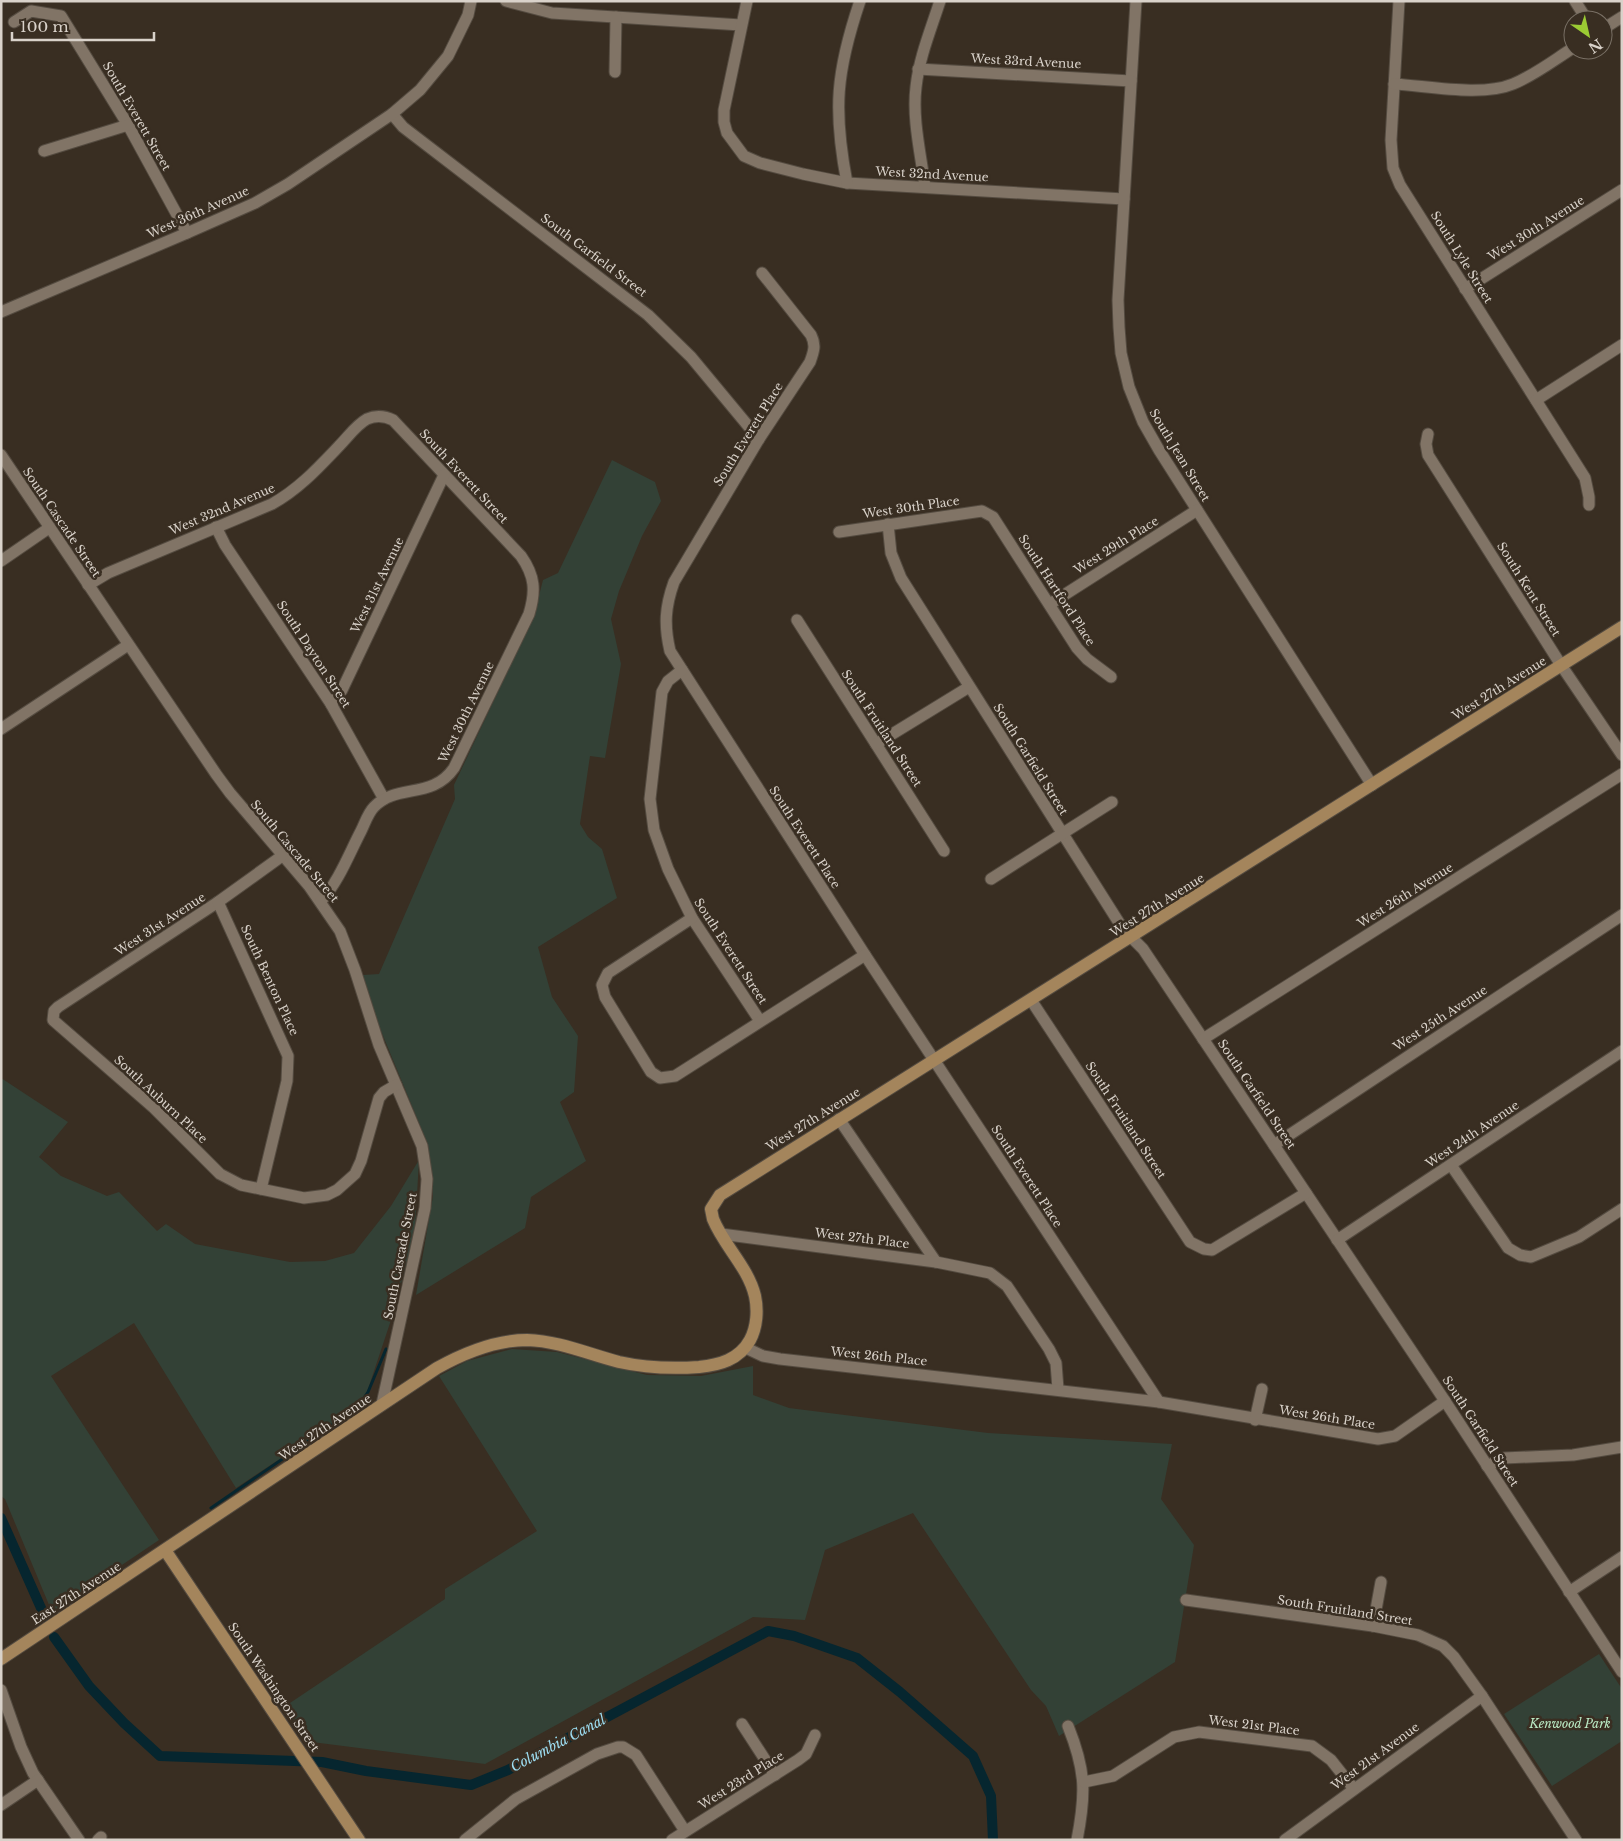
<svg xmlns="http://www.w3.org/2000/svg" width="1623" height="1841" font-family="'Libre Baskerville',serif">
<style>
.green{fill:#334136}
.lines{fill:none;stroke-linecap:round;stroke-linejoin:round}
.stream{stroke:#06262f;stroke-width:3}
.canal{stroke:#06262f;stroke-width:10}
.minor-casing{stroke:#544b40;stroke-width:13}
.major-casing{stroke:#544b40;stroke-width:14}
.minor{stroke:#817466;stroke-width:11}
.major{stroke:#a4855c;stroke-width:12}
.labels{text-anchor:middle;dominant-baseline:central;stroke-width:5;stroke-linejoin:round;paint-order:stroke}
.street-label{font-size:12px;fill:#d9d2ca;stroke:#392e22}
.park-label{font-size:12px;font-style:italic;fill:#b9e9c4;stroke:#392e22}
.water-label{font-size:14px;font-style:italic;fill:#9cdcf0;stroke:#392e22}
</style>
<rect width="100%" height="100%" fill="#392e22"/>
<g class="green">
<path d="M612 460 655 482 661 501 642 536 619 591 611 619 621 664 605 758 590 756 580 824 588 837 602 849 617 898 538 947 552 997 578 1036 574 1092 560 1102 586 1161 531 1197 525 1228 416 1295 433 1196 428 1145 379 1026 363 975 379 974 455 799 454 785 534 615 543 580 558 573Z"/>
<path d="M1 1078 68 1122 39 1157 61 1176 107 1196 119 1192 157 1231 166 1224 195 1244 290 1262 325 1261 354 1253 391 1206 419 1160 415 1229 394 1311 363 1404 236 1488 134 1323 51 1376 159 1540 52 1612 5 1499 1 1496Z"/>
<path d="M512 1349 557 1352 647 1375 701 1376 753 1366V1395L789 1408 988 1433 1172 1444 1161 1499 1194 1545 1175 1662 1059 1736 1046 1706 1031 1690 913 1513 825 1550 805 1620 753 1617 485 1764 304 1741 284 1707 445 1599V1589L537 1531 439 1376 467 1361Z"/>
<path d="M1599 1654 1622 1689V1741L1552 1786 1504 1714Z"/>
</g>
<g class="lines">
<path class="stream" d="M211 1508 357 1408 368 1392 386 1349"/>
<g class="canal">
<path d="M1 1518 45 1617"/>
<path d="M54 1637 89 1686 124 1723 160 1756 322 1762 366 1771 471 1785 508 1770 768 1631 794 1636 857 1658 900 1692 973 1756 991 1796 993 1840"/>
</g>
<g class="minor-casing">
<g id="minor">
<path d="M506 1 552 13 741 25"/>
<path d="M747 1 724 110V122L727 133 744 156 760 163 803 174 847 183 1124 199"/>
<path d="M1136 1 1118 300 1119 327 1121 353 1129 387 1143 422 1159 450 1372 785"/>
<path d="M1399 1 1391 140 1393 168 1400 185 1585 478 1589 497V505"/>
<path d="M1575 1 1587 20"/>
<path d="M14 22 31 11 61 16 128 125 187 233"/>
<path d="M1603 29 1622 17"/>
<path d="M918 69 1131 81"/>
<path d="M615 72 616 17"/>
<path d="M1394 84C1428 86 1482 97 1513 84 1535 75 1554 60 1573 48"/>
<path d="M392 114 403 127 648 315 691 357 759 439"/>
<path d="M44 151 128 125"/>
<path d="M847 183C833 110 836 72 860 1"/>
<path d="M925 187C921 155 912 119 916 87 919 58 931 29 940 1"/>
<path d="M762 273 811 335C816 345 814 351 810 362L759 439 674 582C665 607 664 625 670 651L865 955 1159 1402"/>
<path d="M1465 289 1622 190"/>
<path d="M1 312 187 233 255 203 288 184 392 114 420 90 448 56 468 15 471 1"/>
<path d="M1536 400 1622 345"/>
<path d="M1428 434 1426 444 1428 455 1561 665 1622 755"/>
<path d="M1 455 216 774 230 793 309 886 340 931 355 970 379 1045 422 1146 427 1179 425 1208 382 1404"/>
<path d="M888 524 891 553 901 578 1123 929 1143 949 1445 1401 1622 1672"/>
<path d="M216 527 225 545 331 704 384 799"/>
<path d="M839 532 982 511 993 517 1077 648 1087 659 1111 677"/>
<path d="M1 561 49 528"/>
<path d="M88 585 108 573 272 504C299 489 318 468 339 446 348 437 356 425 367 419 376 415 385 416 393 420L521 556C535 576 536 591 529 614L454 768C432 800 397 783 374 807 368 813 365 823 361 831 349 854 339 881 321 901"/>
<path d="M1050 604 1197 510"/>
<path d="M797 620 944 851"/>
<path d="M682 670 668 681 662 692 650 799 654 830 668 869 692 918 760 1021"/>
<path d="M331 704 342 690 444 475"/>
<path d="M1 729 128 645"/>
<path d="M876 744 969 687"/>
<path d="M282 856 218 902 58 1007 54 1011 53 1020 153 1107 220 1174 241 1185 304 1198 327 1195 337 1190 355 1174 361 1161 379 1098 384 1092 396 1085"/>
<path d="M991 879 1112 802"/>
<path d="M218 902 288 1056 287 1081 261 1189"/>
<path d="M692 918 608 973 602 985 605 997 651 1072 660 1078 675 1076 865 955"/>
<path d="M1031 1000 1190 1242 1204 1249 1212 1250 1306 1193"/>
<path d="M1203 1039 1622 774"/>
<path d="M839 1119 936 1262"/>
<path d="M1274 1145 1622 915"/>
<path d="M1451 1165 1508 1248 1520 1255 1531 1257 1579 1237 1622 1209"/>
<path d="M721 1234 936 1262 990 1273 1007 1286 1049 1349 1056 1363 1058 1389"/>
<path d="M1337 1240 1622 1051"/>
<path d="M746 1348 763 1356 780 1359 1159 1402 1378 1439 1395 1436 1445 1401"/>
<path d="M1255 1420 1262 1389"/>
<path d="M1487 1466 1504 1458 1573 1455 1622 1447"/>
<path d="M1569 1592 1622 1557"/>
<path d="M1186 1600 1373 1626 1418 1635 1443 1646 1454 1657 1482 1696 1576 1840"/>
<path d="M1373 1626 1381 1582"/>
<path d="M1 1690 21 1747 33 1773 79 1840"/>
<path d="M742 1724 775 1775"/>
<path d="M1068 1726C1086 1771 1086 1793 1077 1840"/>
<path d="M1084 1782 1113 1776 1174 1737 1199 1732 1312 1746 1331 1760 1354 1789"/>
<path d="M1 1805 38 1780"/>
<path d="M98 1840 101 1837"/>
<path d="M465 1840 516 1799 597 1754 618 1747H623L636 1755 685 1831"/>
<path d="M672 1840 798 1760 806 1754 815 1735"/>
<path d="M1285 1840 1482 1696"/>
</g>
</g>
<g class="major-casing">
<g id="major">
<path d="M165 1550 359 1840"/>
<path d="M1 1659 437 1368C464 1353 495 1340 527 1340 559 1341 588 1354 619 1362 646 1368 671 1369 699 1367 719 1365 739 1360 750 1340 757 1327 758 1310 755 1296 748 1267 724 1246 713 1219L711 1209 720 1195 1622 627"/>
</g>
</g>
<use href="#minor" class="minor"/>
<use href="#major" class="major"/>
</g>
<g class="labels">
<g class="street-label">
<text transform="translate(1026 61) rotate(3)">West 33rd Avenue</text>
<text transform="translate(137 116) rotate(60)">South Everett Street</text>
<text transform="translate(932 174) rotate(3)">West 32nd Avenue</text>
<text transform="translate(198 212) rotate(-24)">West 36th Avenue</text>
<text transform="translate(1536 228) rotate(-32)">West 30th Avenue</text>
<text transform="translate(594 255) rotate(37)">South Garfield Street</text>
<text transform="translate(1462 257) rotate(58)">South Lyle Street</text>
<text transform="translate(748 434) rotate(-58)">South Everett Place</text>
<text transform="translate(1180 455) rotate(59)">South Jean Street</text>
<text transform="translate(464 476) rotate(47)">South Everett Street</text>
<text transform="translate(911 507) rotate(-8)">West 30th Place</text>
<text transform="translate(222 509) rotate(-23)">West 32nd Avenue</text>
<text transform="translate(62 522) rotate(56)">South Cascade Street</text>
<text transform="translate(1116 545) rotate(-32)">West 29th Place</text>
<text transform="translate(377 585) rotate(-64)">West 31st Avenue</text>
<text transform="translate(1529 589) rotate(58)">South Kent Street</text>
<text transform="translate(1057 590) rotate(57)">South Hartford Place</text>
<text transform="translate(314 654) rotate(57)">South Dayton Street</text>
<text transform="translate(1499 688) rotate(-32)">West 27th Avenue</text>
<text transform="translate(466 712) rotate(-64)">West 30th Avenue</text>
<text transform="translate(882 728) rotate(57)">South Fruitland Street</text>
<text transform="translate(1031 759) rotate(58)">South Garfield Street</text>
<text transform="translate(805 837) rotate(57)">South Everett Place</text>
<text transform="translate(295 851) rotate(50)">South Cascade Street</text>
<text transform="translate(1405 895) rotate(-32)">West 26th Avenue</text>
<text transform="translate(1157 905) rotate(-32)">West 27th Avenue</text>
<text transform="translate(160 924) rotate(-33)">West 31st Avenue</text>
<text transform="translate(731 951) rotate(57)">South Everett Street</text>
<text transform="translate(270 980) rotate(65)">South Benton Place</text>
<text transform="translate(1440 1018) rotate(-33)">West 25th Avenue</text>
<text transform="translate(1257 1094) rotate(56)">South Garfield Street</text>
<text transform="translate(161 1099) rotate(43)">South Auburn Place</text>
<text transform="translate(813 1119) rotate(-32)">West 27th Avenue</text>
<text transform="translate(1126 1120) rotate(57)">South Fruitland Street</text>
<text transform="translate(1472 1134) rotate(-34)">West 24th Avenue</text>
<text transform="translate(1027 1176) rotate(57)">South Everett Place</text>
<text transform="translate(862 1238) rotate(7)">West 27th Place</text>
<text transform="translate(400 1256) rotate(-79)">South Cascade Street</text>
<text transform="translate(879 1356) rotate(6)">West 26th Place</text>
<text transform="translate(1327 1417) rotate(9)">West 26th Place</text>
<text transform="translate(325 1427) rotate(-34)">West 27th Avenue</text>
<text transform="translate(1481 1431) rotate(57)">South Garfield Street</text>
<text transform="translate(76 1593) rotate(-33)">East 27th Avenue</text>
<text transform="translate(1345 1610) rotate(9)">South Fruitland Street</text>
<text transform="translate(274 1687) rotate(56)">South Washington Street</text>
<text transform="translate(1254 1725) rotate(7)">West 21st Place</text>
<text transform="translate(1375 1756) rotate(-36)">West 21st Avenue</text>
<text transform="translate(741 1780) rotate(-32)">West 23rd Place</text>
</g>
<g class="park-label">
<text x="1570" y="1723">Kenwood Park</text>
</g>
<g class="water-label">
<text transform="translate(558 1743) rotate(-28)">Columbia Canal</text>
</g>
</g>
<rect width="1623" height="1841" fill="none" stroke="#d9d2ca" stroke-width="5"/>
<g transform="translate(1588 35) rotate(146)"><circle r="24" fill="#392e22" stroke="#797065"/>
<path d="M0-4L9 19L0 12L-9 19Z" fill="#9bcb33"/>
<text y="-8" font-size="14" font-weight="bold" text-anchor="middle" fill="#d9d2ca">N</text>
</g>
<path d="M12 32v8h142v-8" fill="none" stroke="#d9d2ca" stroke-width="2.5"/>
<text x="20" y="32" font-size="15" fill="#d9d2ca" stroke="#392e22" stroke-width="4" paint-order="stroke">100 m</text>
</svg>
